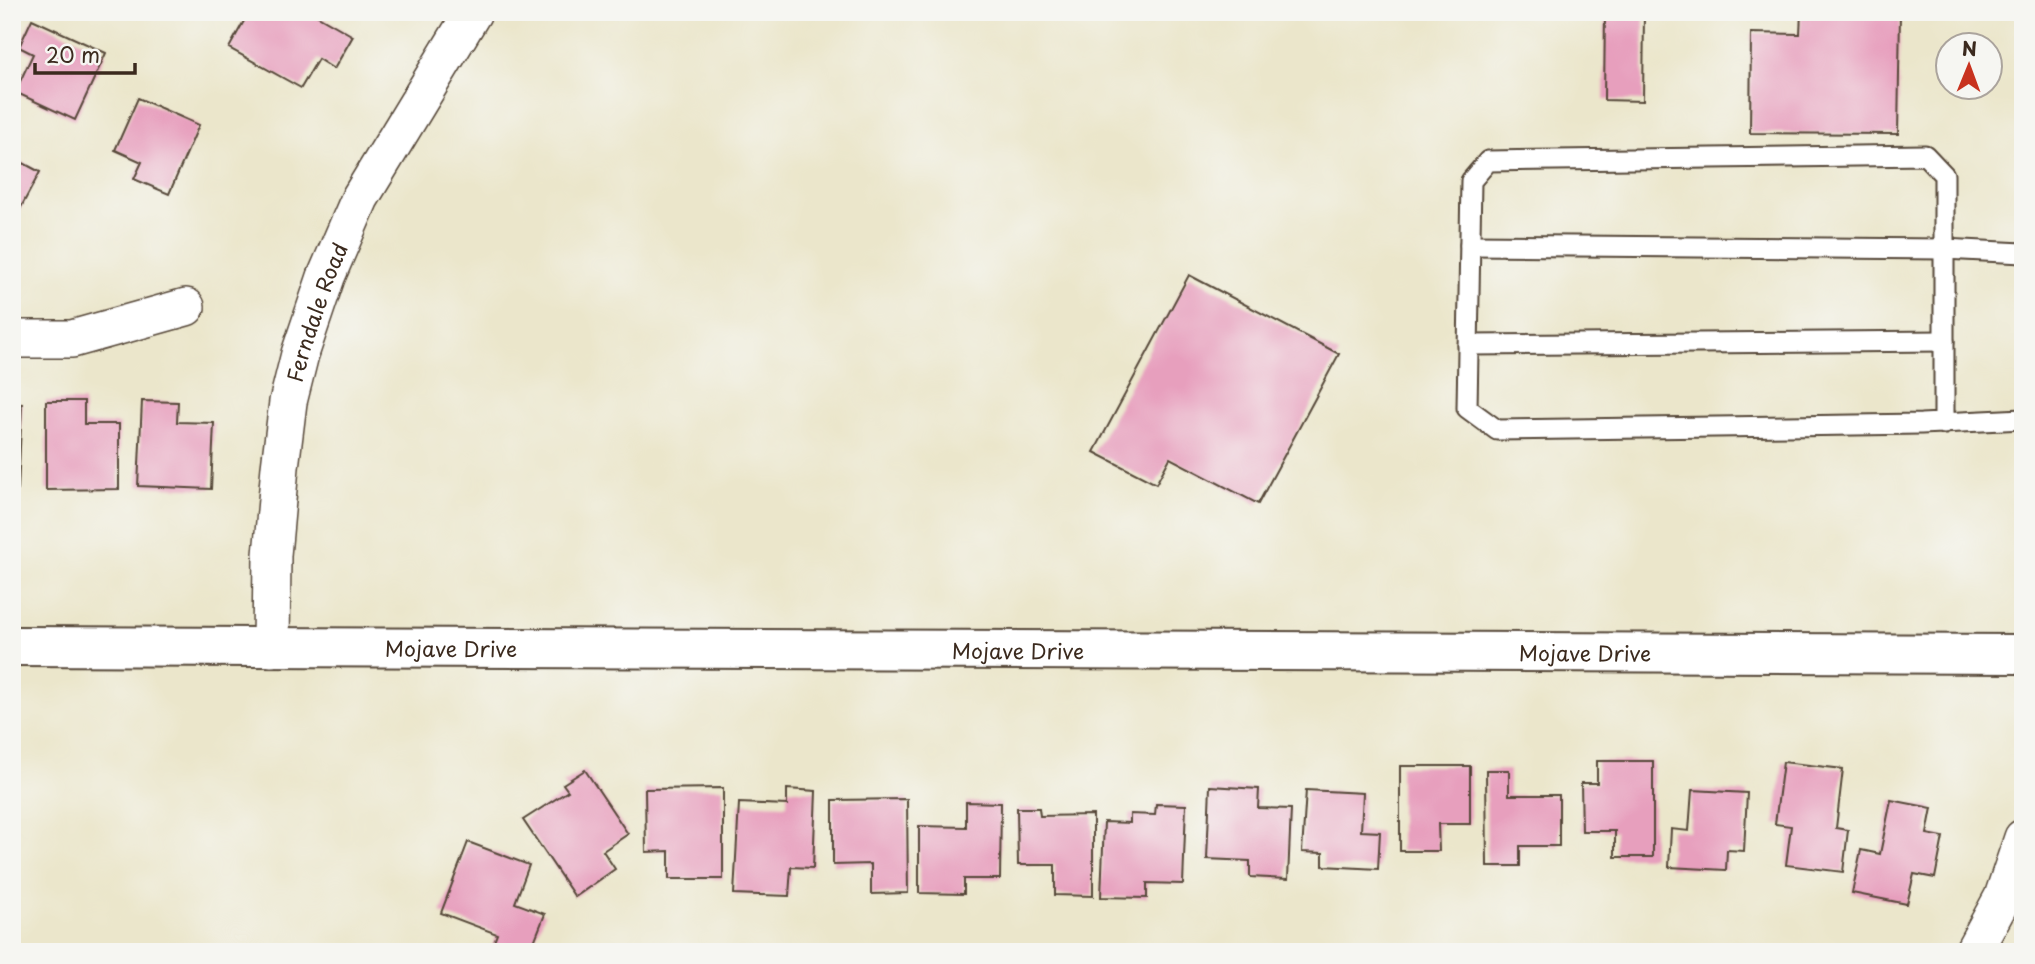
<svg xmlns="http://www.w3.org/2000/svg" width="2035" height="964" font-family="'Playpen Sans',sans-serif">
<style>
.building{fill:#e79fbd}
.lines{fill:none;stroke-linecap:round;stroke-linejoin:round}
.lane-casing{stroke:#554638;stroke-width:23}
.street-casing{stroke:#554638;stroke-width:40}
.secondary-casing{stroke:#554638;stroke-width:42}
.lane{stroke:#fff;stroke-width:19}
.street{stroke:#fff;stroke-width:37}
.secondary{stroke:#fff;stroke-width:38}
.labels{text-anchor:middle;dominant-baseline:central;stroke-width:5;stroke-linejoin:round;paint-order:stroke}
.street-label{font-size:21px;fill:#3b2a1e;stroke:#f6f6f2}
</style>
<rect width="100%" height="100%" fill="#f6f6f2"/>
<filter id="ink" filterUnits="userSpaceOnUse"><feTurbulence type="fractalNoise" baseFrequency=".0143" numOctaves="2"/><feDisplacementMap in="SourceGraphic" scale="14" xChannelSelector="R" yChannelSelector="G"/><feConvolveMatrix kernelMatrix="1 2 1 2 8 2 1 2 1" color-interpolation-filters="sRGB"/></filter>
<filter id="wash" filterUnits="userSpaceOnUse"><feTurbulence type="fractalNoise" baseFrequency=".00686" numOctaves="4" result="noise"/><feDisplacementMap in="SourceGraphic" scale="28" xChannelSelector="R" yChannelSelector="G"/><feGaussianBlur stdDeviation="1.57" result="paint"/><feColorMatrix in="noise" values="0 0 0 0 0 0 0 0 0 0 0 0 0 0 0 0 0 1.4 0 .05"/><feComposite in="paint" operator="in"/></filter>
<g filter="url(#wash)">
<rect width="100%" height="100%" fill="#ebe6cb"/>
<g id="blocks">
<g class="building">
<path d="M249 12H311L353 36 334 69 318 59 301 88 229 48Z"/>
<path d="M1605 12H1644L1643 101 1604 100Z"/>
<path d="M1801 12H1900L1898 134 1750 133 1751 33 1800 34Z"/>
<path d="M32 19 106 53 75 120 15 92 33 54 19 47Z"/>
<path d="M138 98 199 125 169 194 134 179 142 162 115 150Z"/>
<path d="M12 157 40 172 12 224Z"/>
<path d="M1189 275 1339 354 1258 504 1170 458 1156 484 1094 452Z"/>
<path d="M46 401H84V424H119V489L46 490Z"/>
<path d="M142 401 178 402 177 422 214 423 211 489 138 486Z"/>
<path d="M12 403 22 404 18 490H12Z"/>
<path d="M1597 761H1653V857H1615V831H1582L1581 783H1597Z"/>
<path d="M1783 762 1843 769 1836 828 1848 830 1843 872 1786 865 1791 826 1775 824Z"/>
<path d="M1400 766H1470V824H1438L1439 851H1400Z"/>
<path d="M585 770 628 834 603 851 615 869 575 897 523 820 568 791 563 784Z"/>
<path d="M1486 770H1509V795H1559V846H1520V866H1487Z"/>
<path d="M1210 786 1259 789 1258 808 1291 809 1288 879 1250 877V861L1207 859Z"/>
<path d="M723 788V879H669V851L646 852 645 789Z"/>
<path d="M787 789 816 791 813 868 791 867 789 896 734 894 739 803 787 805Z"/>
<path d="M1306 790 1363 793 1361 831 1380 832 1378 869 1323 866V853L1302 852Z"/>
<path d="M1692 790 1747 793 1744 851 1727 850 1726 870 1669 867 1671 829 1689 831Z"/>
<path d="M907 799 908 893 871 894V864L833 865V800Z"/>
<path d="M1891 800 1932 808 1927 834 1943 837 1935 878 1914 874 1907 904 1852 893 1861 850 1880 854Z"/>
<path d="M966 802 1001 803 1000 879H964V894L919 893V826L966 827Z"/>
<path d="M1156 804 1186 805 1183 884 1147 883V898L1101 897 1104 822 1130 823V814L1155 815Z"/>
<path d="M1017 808H1039L1040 816 1093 815V896L1055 895V865H1018Z"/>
<path d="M468 842 529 865 515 903 545 914 530 952H490L497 934 441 913Z"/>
</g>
</g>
</g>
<g filter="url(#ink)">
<use href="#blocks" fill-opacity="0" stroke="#554638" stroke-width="2"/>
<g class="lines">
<g class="lane-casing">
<g id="lane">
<path d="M1470 245 1944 249 2023 253"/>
<path d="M1468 345 1944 341"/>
<path d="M1944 424V175L1925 155 1488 161 1471 181 1467 408 1497 430 1921 424 2023 419"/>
</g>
</g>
<g class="street-casing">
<g id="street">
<path d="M12 339H72L186 307"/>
<path id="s1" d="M271 648 272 555 280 467 288 402 300 354 326 277 360 198 473 12"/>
<path d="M1973 952 2003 897 2023 838"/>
</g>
</g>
<g class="secondary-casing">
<g id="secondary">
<path id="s2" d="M12 646 2023 654"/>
</g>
</g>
<use href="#lane" class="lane"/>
<use href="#street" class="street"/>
<use href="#secondary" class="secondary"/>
</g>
</g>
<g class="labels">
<g class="street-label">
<text stroke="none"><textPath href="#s1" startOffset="341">Ferndale Road</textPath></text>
<text stroke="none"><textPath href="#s2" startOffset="439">Mojave Drive</textPath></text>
<text stroke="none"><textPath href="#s2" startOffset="1006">Mojave Drive</textPath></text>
<text stroke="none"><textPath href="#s2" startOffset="1573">Mojave Drive</textPath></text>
</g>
</g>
<rect width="2035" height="964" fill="none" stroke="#f6f6f2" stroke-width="42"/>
<g transform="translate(1969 66) rotate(1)"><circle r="33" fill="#f6f6f2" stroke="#aba49d" stroke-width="2"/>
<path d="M0-5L12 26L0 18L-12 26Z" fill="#c8321e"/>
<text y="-10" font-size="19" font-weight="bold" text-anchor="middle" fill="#3b2a1e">N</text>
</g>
<path d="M35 63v10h100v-10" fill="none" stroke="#3b2a1e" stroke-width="3.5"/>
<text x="46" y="63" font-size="21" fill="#3b2a1e" stroke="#f6f6f2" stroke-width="5" paint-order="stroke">20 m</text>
</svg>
